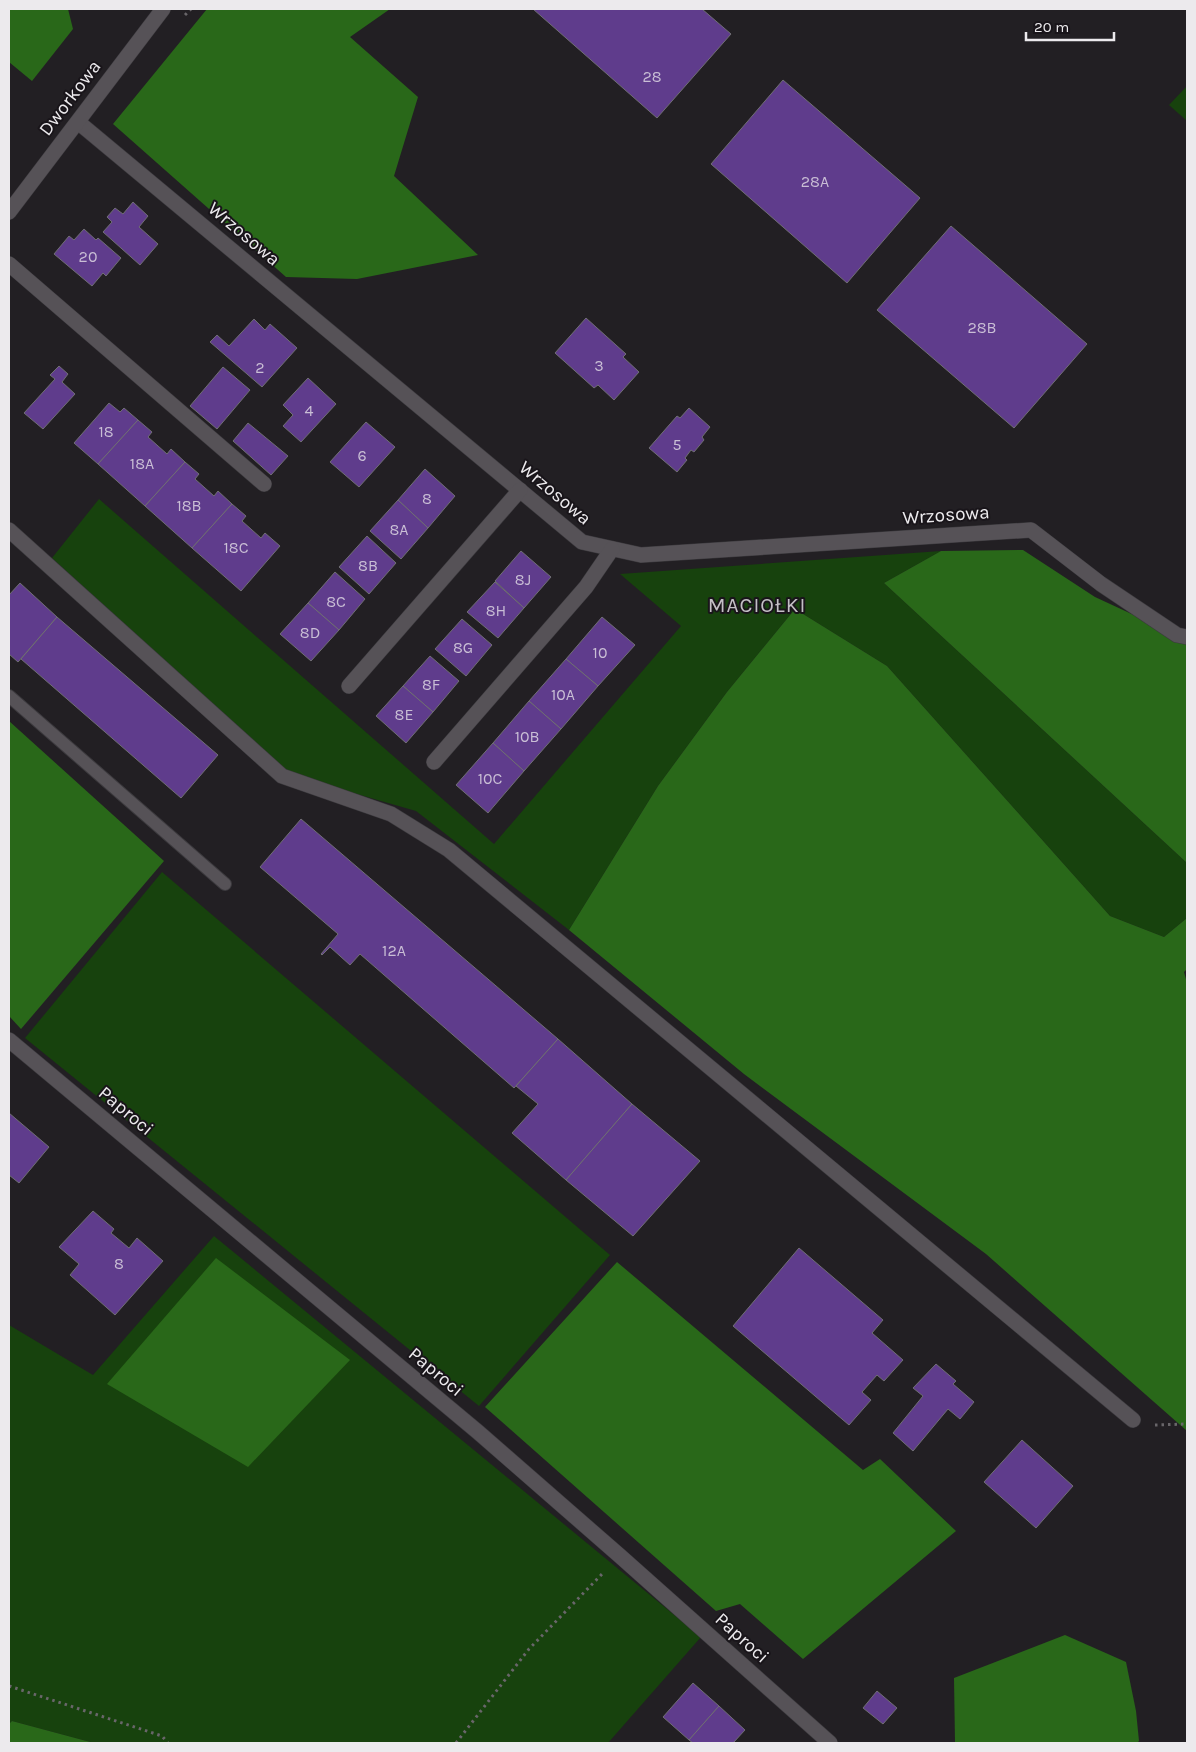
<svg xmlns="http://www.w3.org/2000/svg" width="1196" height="1752" font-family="Karla,sans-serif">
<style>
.green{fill:#17420d}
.forest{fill:#296819}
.building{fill:#5f3c8c;stroke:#706e74}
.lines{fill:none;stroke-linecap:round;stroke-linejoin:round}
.lane-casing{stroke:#3c3a3e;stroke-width:14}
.street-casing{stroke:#3c3a3e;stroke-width:16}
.secondary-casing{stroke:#3c3a3e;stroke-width:16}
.path{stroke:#69666a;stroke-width:3;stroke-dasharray:2.5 4;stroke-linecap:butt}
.lane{stroke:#565257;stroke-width:12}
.street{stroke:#565257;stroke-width:15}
.secondary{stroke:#565257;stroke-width:15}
.labels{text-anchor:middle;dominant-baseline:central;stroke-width:4;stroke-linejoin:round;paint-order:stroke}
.number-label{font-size:16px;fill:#c9bed5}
.street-label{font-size:19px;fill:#eceaed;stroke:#19151a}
.quarter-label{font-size:21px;letter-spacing:1px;fill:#c4bfc6;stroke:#19151a}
</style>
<rect width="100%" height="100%" fill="#221f23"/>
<g class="green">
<path d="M1187 86V121L1169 105Z"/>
<path d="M99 499 494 844 681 626 620 574 941 551 884 583 1187 863V918L1164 937 1110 916 887 666 795 609 727 692 658 786 569 930 416 811 287 774 52 558Z"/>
<path d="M162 872 610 1255 479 1406 25 1038Z"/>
<path d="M214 1236 701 1637 608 1743H94L12 1721 9 1724V1325L93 1375Z"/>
</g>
<g class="forest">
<path d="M9 9H68L73 29 32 81 9 62Z"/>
<path d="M207 9H390L350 37 418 97 394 176 478 255 357 279 286 277 113 124Z"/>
<path d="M1023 550 1095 597 1177 635 1187 637V863L884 583 941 551Z"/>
<path d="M795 609 887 666 1110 916 1164 937 1187 918V969L1184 972 1187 983V1431L986 1254 744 1074 569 930 658 786 727 692Z"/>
<path d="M9 721 164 861 21 1029 9 1016Z"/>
<path d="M216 1258 350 1360 248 1467 107 1384Z"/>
<path d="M617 1262 863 1470 880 1459 956 1531 803 1659 740 1604 716 1611 485 1407Z"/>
<path d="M1065 1635 1126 1662 1136 1711 1139 1741 1137 1743H955L954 1678Z"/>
<path d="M12 1721 94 1743H9V1724Z"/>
</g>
<g class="building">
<path d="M533 9H702L731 34 657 118Z"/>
<path d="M783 80 920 198 847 283 711 164Z"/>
<path d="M133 202 148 216 139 227 158 244 140 265 103 232 112 222 107 217 115 208 123 214Z"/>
<path d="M951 226 1087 344 1014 428 877 310Z"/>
<path d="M84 229 96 240 98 238 121 258 106 276 103 273 92 286 54 254 69 236 74 240Z"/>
<path d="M586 318 626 354 623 357 639 372 614 400 598 385 594 388 555 353Z"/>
<path d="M254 319 265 330 270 324 297 348 262 387 210 342 217 335 229 346Z"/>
<path d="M59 366 68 374 62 382 75 394 43 429 24 413 55 379 50 375Z"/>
<path d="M223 367 250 390 217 429 190 406Z"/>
<path d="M308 378 336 404 301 442 283 426 293 415 283 405Z"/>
<path d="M109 403 120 412 124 408 138 420 98 464 74 443Z"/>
<path d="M689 408 710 427 702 437 704 440 694 452 691 450 685 458 687 460 677 472 649 448 677 416 680 418Z"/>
<path d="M138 420 152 432 148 437 167 454 171 449 185 462 145 506 98 464Z"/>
<path d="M366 422 395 447 359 487 330 462Z"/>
<path d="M248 423 288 456 271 475 233 441Z"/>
<path d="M185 462 199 474 195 479 214 496 218 491 232 504 192 548 145 506Z"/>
<path d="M425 469 455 496 428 528 398 500Z"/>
<path d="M398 500 428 528 401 559 370 531Z"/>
<path d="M232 504 246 516 242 521 261 538 265 533 280 546 241 591 192 548Z"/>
<path d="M367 536 396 563 369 594 339 567Z"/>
<path d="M521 551 551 577 524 608 495 581Z"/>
<path d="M335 572 365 599 339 630 308 603Z"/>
<path d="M495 582 524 608 498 638 467 612Z"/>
<path d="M20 583 57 617 18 662 9 654V595Z"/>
<path d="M308 603 339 630 311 661 280 634Z"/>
<path d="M57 617 218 755 181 798 21 659Z"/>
<path d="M602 617 635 645 598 686 566 659Z"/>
<path d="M462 619 492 645 466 676 435 649Z"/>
<path d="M430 656 459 681 433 712 403 686Z"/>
<path d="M566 659 598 686 561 729 529 701Z"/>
<path d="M403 686 433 712 406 743 376 716Z"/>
<path d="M529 701 561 729 524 771 493 743Z"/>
<path d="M493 743 524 771 488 813 456 785Z"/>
<path d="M301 819 558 1039 514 1088 360 954 350 965 330 947 322 955 321 954 338 934 260 867Z"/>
<path d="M558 1039 632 1104 566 1180 512 1133 538 1104 516 1086Z"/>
<path d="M632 1104 700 1161 633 1236 566 1180Z"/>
<path d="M9 1113 49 1147 19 1183 9 1175Z"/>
<path d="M93 1211 114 1229 111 1233 129 1248 137 1238 163 1261 115 1315 70 1275 79 1264 59 1247Z"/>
<path d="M799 1248 883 1320 872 1333 903 1360 884 1381 877 1375 862 1392 871 1400 849 1425 733 1326Z"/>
<path d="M936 1364 956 1381 953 1384 974 1402 960 1419 948 1409 913 1451 893 1433 923 1396 913 1388Z"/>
<path d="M1022 1440 1073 1486 1036 1528 984 1482Z"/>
<path d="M693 1683 719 1706 689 1740 663 1717Z"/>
<path d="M877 1691 897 1708 883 1724 863 1708Z"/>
<path d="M719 1706 745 1730 733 1743H693L689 1740Z"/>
</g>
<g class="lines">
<g class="lane-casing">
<path id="lane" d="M9 696 225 884"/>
</g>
<g class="street-casing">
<g id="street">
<path d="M78 122 582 542 641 555 1031 530 1101 584 1177 635 1187 637"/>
<path d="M9 264 264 484"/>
<path d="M9 530 282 776 391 814 449 850 1133 1420"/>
<path d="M349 686 520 490"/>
<path d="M434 762 586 587 612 549"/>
<path d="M9 1040 478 1432 620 1556 830 1743"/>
</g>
</g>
<g class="secondary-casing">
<path id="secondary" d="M9 212 163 9"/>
</g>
<g class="path">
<path d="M185 15 191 9"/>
<path d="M1155 1425 1187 1424"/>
<path d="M9 1686 162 1736 168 1743"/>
<path d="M456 1743 529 1649 604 1572"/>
</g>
<use href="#lane" class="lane"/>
<use href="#street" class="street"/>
<use href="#secondary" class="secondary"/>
</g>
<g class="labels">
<g class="number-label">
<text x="652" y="76">28</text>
<text x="815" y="181">28A</text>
<text x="88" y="256">20</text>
<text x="982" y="327">28B</text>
<text x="599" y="365">3</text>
<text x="260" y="367">2</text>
<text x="309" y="410">4</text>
<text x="106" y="431">18</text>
<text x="677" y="444">5</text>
<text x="362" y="455">6</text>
<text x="142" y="463">18A</text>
<text x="427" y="498">8</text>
<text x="189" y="505">18B</text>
<text x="399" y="529">8A</text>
<text x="236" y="547">18C</text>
<text x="368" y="565">8B</text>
<text x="523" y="579">8J</text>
<text x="336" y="601">8C</text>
<text x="496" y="610">8H</text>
<text x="310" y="632">8D</text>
<text x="463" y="647">8G</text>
<text x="600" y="652">10</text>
<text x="431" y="684">8F</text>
<text x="563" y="694">10A</text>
<text x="404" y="714">8E</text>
<text x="527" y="736">10B</text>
<text x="490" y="778">10C</text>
<text x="394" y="950">12A</text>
<text x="119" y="1263">8</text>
</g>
<g class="street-label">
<text transform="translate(70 98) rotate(-53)">Dworkowa</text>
<text transform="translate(244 234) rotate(40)">Wrzosowa</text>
<text transform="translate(555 493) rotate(40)">Wrzosowa</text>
<text transform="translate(946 515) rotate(-4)">Wrzosowa</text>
<text transform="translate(126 1111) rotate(40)">Paproci</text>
<text transform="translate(436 1372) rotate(40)">Paproci</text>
<text transform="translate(742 1638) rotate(42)">Paproci</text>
</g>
<g class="quarter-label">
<text x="757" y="605">MACIOŁKI</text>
</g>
</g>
<rect width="1196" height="1752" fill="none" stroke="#eceaed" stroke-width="20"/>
<path d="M1026 32v8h88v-8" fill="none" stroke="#eceaed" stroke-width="2.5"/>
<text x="1034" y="32" font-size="15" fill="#eceaed" stroke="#19151a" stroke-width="4" paint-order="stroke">20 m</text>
</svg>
